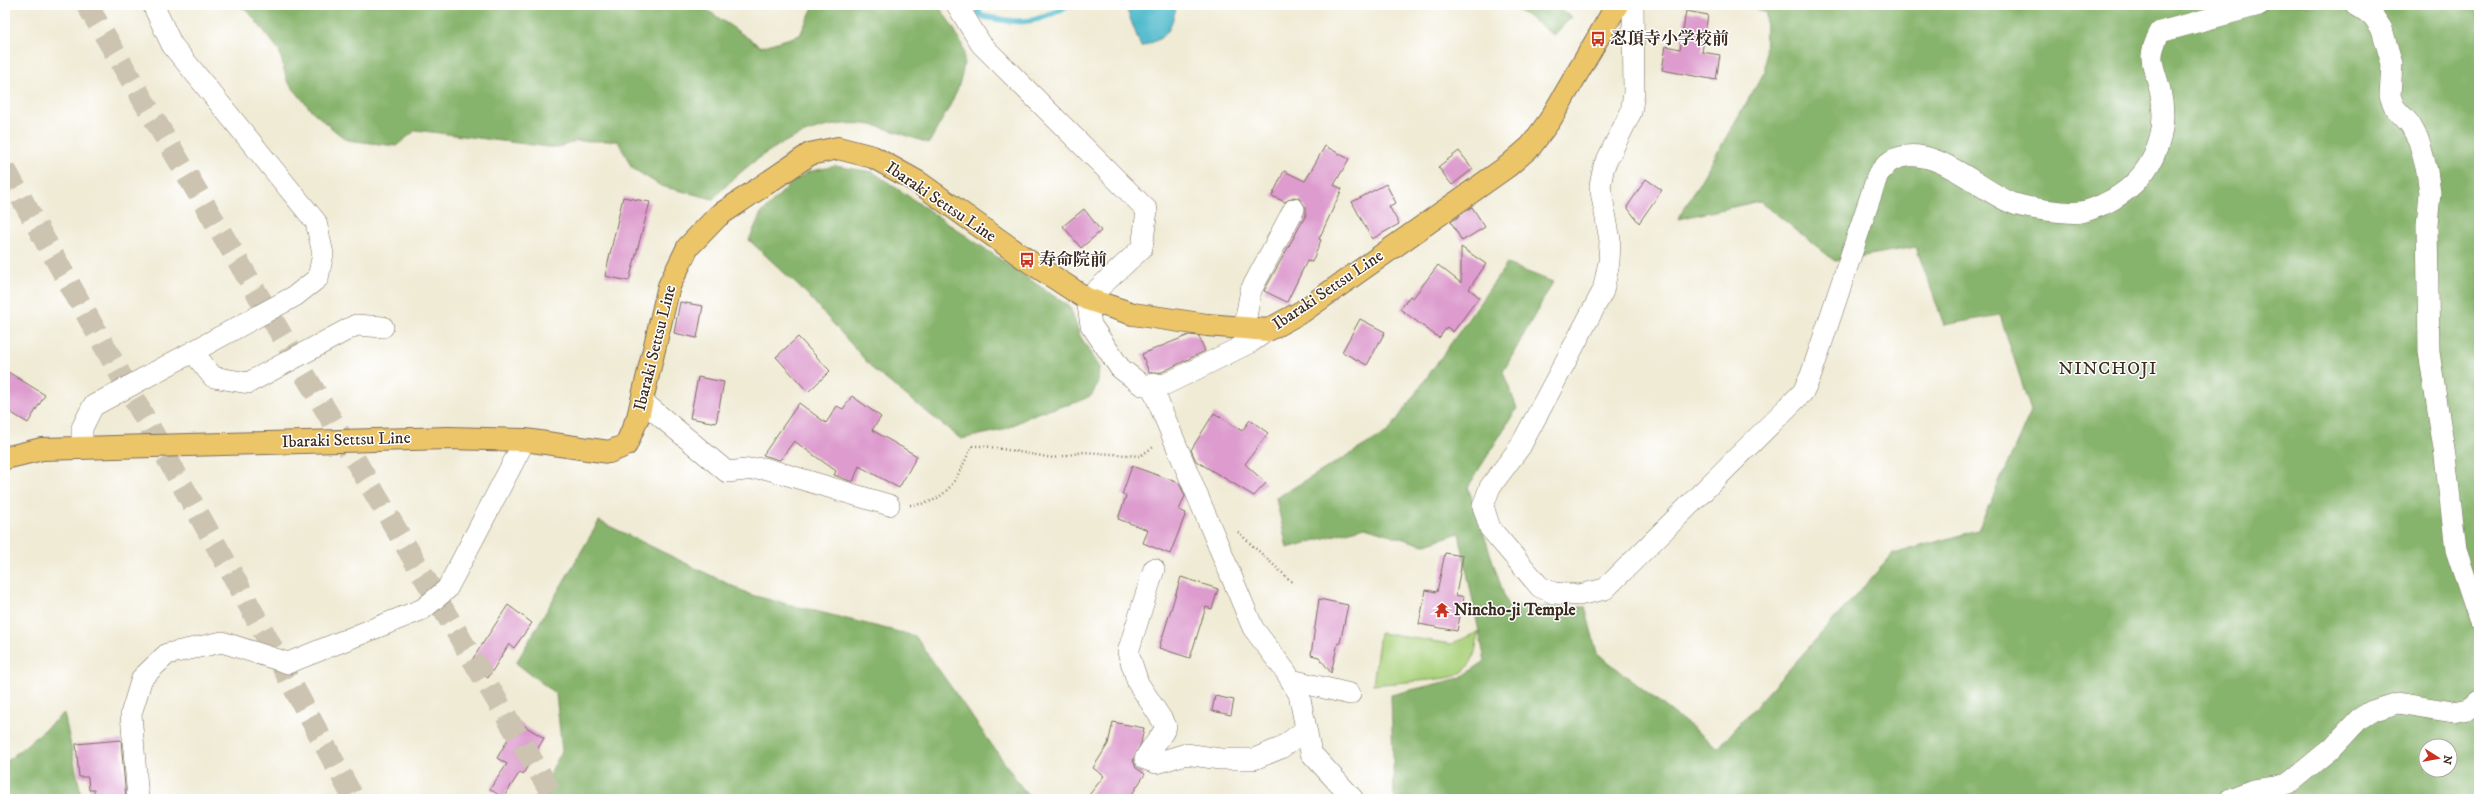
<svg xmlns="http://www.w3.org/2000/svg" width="2484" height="804" font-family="'IM FELL DW Pica','Noto Serif JP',serif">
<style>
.green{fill:#aad27c;stroke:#727e4d}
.forest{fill:#87b46c;stroke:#616f45;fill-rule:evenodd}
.water{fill:#4eb9cb;stroke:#447274}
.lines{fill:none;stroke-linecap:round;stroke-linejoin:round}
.stream{stroke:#4eb9cb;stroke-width:6}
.building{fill:#dd9bce}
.highway-tunnel{stroke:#ccc4b0;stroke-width:22;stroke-dasharray:22 11;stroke-linecap:butt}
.minor-casing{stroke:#7a6e5e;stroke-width:22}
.major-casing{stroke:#7a6e5e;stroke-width:24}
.path{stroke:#7a6e5e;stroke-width:2.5;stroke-dasharray:1 3;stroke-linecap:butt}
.minor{stroke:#fff;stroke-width:21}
.major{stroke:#edc569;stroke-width:22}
.labels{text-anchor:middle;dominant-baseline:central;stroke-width:3;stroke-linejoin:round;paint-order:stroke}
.poi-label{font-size:17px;font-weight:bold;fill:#3b2a1e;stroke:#fff;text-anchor:start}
.street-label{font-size:17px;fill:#3b2a1e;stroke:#fff}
.neighbourhood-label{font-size:18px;letter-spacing:1px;fill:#3b2a1e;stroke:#fff}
</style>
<rect width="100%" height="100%" fill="#fff"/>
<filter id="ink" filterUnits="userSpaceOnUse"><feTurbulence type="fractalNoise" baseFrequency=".025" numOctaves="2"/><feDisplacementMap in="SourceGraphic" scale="8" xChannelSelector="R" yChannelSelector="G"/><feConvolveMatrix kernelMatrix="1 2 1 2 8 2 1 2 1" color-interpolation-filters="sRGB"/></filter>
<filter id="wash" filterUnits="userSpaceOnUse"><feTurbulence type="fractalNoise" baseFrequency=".012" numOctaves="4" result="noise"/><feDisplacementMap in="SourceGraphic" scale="16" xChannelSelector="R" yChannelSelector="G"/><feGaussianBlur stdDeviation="0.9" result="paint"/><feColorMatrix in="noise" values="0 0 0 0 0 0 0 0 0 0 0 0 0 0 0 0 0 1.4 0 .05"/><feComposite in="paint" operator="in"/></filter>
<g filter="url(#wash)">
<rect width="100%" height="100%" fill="#f0ebd5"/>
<path class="green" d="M1478 632C1477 648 1474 666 1458 675 1448 680 1388 683 1373 685L1380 633 1451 644Z"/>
<g class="forest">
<path d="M240 5H700L761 47 800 35 814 5H938C945 16 964 41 964 54 965 87 944 115 929 143 908 137 885 126 864 124 805 119 751 158 713 199L661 186 632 168 618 141H576L557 148 416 130 396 146 347 140 335 131 311 110 287 81 279 50 248 11Z"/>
<path d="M1511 5H1556L1572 17 1554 35Z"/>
<path d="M1748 5H2479V799H1396L1394 795 1391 695 1460 678 1485 661 1459 533 1423 545 1365 527 1287 548 1276 498 1389 431 1507 264 1553 282 1503 372 1517 408 1468 487 1508 607H1585L1597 653 1718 748 1893 554 1978 530 2031 411 2000 315 1944 325 1916 247 1835 261 1760 201 1678 219 1765 71 1766 13ZM2426 746H2450V770H2426Z"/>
<path d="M835 166 873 172 1070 307 1080 336 1099 366 1098 382 1092 395 1078 402 1037 413 1003 430 961 439 874 370 807 294 749 240 760 215 791 183 808 172Z"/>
<path d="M599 521 751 595 915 636 1030 799H536L562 751 556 694 516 663Z"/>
<path d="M64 713 82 799H5V763Z"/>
</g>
<path class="water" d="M1125 5H1177C1169 34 1169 36 1141 47Z"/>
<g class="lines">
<path class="stream" d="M975 5 981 16C1018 23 1035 26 1068 5"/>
</g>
<g id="blocks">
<g class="building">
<path d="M1686 11 1708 15 1702 52 1720 55 1716 80 1662 70 1666 46 1680 49Z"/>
<path d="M1325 146 1349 159 1334 185 1342 189 1319 239 1321 240 1312 262 1307 261 1287 302 1264 291 1306 215V208L1299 198 1293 197 1285 202 1272 196 1284 171 1305 181Z"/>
<path d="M1459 151 1473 169 1452 185 1438 167Z"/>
<path d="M1646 179 1662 190 1639 223 1627 207Z"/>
<path d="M1386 184 1396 203 1389 206 1399 224 1372 239 1352 202Z"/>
<path d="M623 197 650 202 629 281 605 276Z"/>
<path d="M1472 207 1485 227 1462 241 1451 222Z"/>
<path d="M1084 209 1101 231 1081 248 1063 226Z"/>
<path d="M1461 247 1486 264 1469 289 1479 297 1453 332 1447 327 1439 338 1400 309 1410 296 1413 298 1438 265 1461 283Z"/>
<path d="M680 302 703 306 697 338 674 333Z"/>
<path d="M1360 319 1385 332 1367 365 1342 352Z"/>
<path d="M1189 335 1199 336 1205 351 1162 372 1149 373 1142 354Z"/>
<path d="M798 337 830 371 808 392 776 357Z"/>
<path d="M5 370 45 395 28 423 5 409Z"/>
<path d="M698 377 724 382 716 423 690 418Z"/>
<path d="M852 396 881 417 872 430 917 456 899 488 859 466 853 482 834 475 836 471 794 441 780 460 763 455 799 403 826 423 837 406 843 409Z"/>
<path d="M1214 413 1242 431 1250 420 1268 433 1245 464 1266 483 1254 496 1196 461 1191 450Z"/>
<path d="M1132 466 1179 483 1185 496 1179 510 1186 513 1170 554 1143 543 1148 530 1118 519 1126 496 1122 495Z"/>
<path d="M1445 553 1463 556 1456 595 1464 597 1457 631 1419 624 1426 590 1437 592Z"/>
<path d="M1181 577 1218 589 1212 609 1206 607 1190 658 1159 648Z"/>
<path d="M1319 599 1348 605 1340 643H1338L1331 673 1319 657 1311 655Z"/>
<path d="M508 605 532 623 514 648 509 644 488 678 468 666Z"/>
<path d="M1215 696 1234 700 1231 715 1212 711Z"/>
<path d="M518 722 544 738 523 774 520 772 503 798 490 789 507 764 497 758Z"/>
<path d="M1113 722 1144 728 1141 743 1133 760 1136 768 1145 774 1129 799H1086L1104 776 1093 768 1108 744Z"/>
<path d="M121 740 126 799H95L94 790H89L88 777H79L76 744Z"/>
</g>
</g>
</g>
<g filter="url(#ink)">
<use href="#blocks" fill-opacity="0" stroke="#7a6e5e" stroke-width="1"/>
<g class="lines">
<g class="highway-tunnel">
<path d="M87 5 555 799"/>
<path d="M5 169 231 572 354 799"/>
</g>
<g class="minor-casing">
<g id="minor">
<path d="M957 5 981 44 1147 210 1142 248 1087 299 1091 325 1120 368 1142 385 1166 384 1251 342 1268 330"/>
<path d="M1633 5 1634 93 1631 112 1604 166 1600 186 1610 240 1609 262 1603 291 1520 447 1490 487 1483 506 1490 528 1540 587 1554 593 1579 595 1605 589 1803 392 1811 375 1878 174C1882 170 1886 164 1891 161 1930 139 1978 190 2012 203 2024 208 2068 214 2081 212 2089 211 2099 206 2106 203 2150 181 2171 138 2160 90 2153 63 2146 59 2160 32L2259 5"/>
<path d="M2356 5 2373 16 2382 29 2392 64 2390 96 2395 108 2410 124 2419 141 2427 171 2430 193 2427 225 2429 352 2445 456 2456 550 2479 619"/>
<path d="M1244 328 1251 290 1294 209"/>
<path d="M193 352 213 377 248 383 356 325 383 327"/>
<path d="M1151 385 1253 628 1286 672 1299 694 1311 753 1353 799"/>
<path d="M642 401 727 472 764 468 889 505"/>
<path d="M82 448V428L93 406 295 296 318 278 323 254 316 222 172 45 153 5"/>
<path d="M1154 569 1128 652 1138 683 1166 726C1161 740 1151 746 1145 759L1156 763 1186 754 1220 759H1254L1281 748 1305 730"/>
<path d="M1291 680 1350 694"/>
<path d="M138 799 131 714 142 678 167 654 222 642 288 663 423 609 447 589 525 440"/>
<path d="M2230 799 2253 790 2276 787 2289 783 2333 747 2359 719 2372 711 2397 703 2453 712 2468 709 2479 701"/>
</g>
</g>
<g class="major-casing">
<path id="major" d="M5 458 42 449 448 438 525 440 609 452 626 445 638 417 669 286 688 247 718 216 810 154 838 148 873 157 918 182 1027 260 1087 299 1133 314 1207 325 1268 330 1303 311 1508 166 1531 146 1550 120 1617 5"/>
</g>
<g class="path">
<path d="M910 505C949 504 957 477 972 446H985L1053 458 1084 452 1140 456 1155 446"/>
<path d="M1238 532 1292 582"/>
</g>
<use href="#minor" class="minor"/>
<use href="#major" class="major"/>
</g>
</g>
<defs>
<g id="bus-bare" transform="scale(1.2)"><path d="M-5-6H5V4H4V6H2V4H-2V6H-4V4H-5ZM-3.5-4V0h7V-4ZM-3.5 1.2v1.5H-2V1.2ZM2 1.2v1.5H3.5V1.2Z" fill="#c8321e" stroke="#fff" stroke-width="2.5" paint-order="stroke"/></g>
<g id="temple-bare" transform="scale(1.2)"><path d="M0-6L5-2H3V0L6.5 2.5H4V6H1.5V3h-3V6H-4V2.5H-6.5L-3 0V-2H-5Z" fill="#c8321e" stroke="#fff" stroke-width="2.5" paint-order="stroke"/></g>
</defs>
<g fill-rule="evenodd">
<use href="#bus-bare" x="1598" y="39"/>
<use href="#bus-bare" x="1027" y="260"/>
<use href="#temple-bare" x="1442" y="610"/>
</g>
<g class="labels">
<g class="poi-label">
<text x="1610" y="39">忍頂寺小学校前</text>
<text x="1039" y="260">寿命院前</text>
<text x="1454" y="610">Nincho-ji Temple</text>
</g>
<g class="street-label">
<text transform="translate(941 202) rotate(34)">Ibaraki Settsu Line</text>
<text transform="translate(1328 290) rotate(-34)">Ibaraki Settsu Line</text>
<text transform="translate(655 348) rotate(-76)">Ibaraki Settsu Line</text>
<text transform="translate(346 440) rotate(-2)">Ibaraki Settsu Line</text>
</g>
<g class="neighbourhood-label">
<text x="2108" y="369">NINCHOJI</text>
</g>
</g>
<rect width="2484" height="804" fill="none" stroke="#fff" stroke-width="20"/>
<g transform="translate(2438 758) rotate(101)"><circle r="19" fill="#ffffff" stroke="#b1aaa5"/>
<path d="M0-3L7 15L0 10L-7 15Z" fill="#c8321e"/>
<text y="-6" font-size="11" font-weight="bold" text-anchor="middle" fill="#3b2a1e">N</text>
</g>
</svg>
